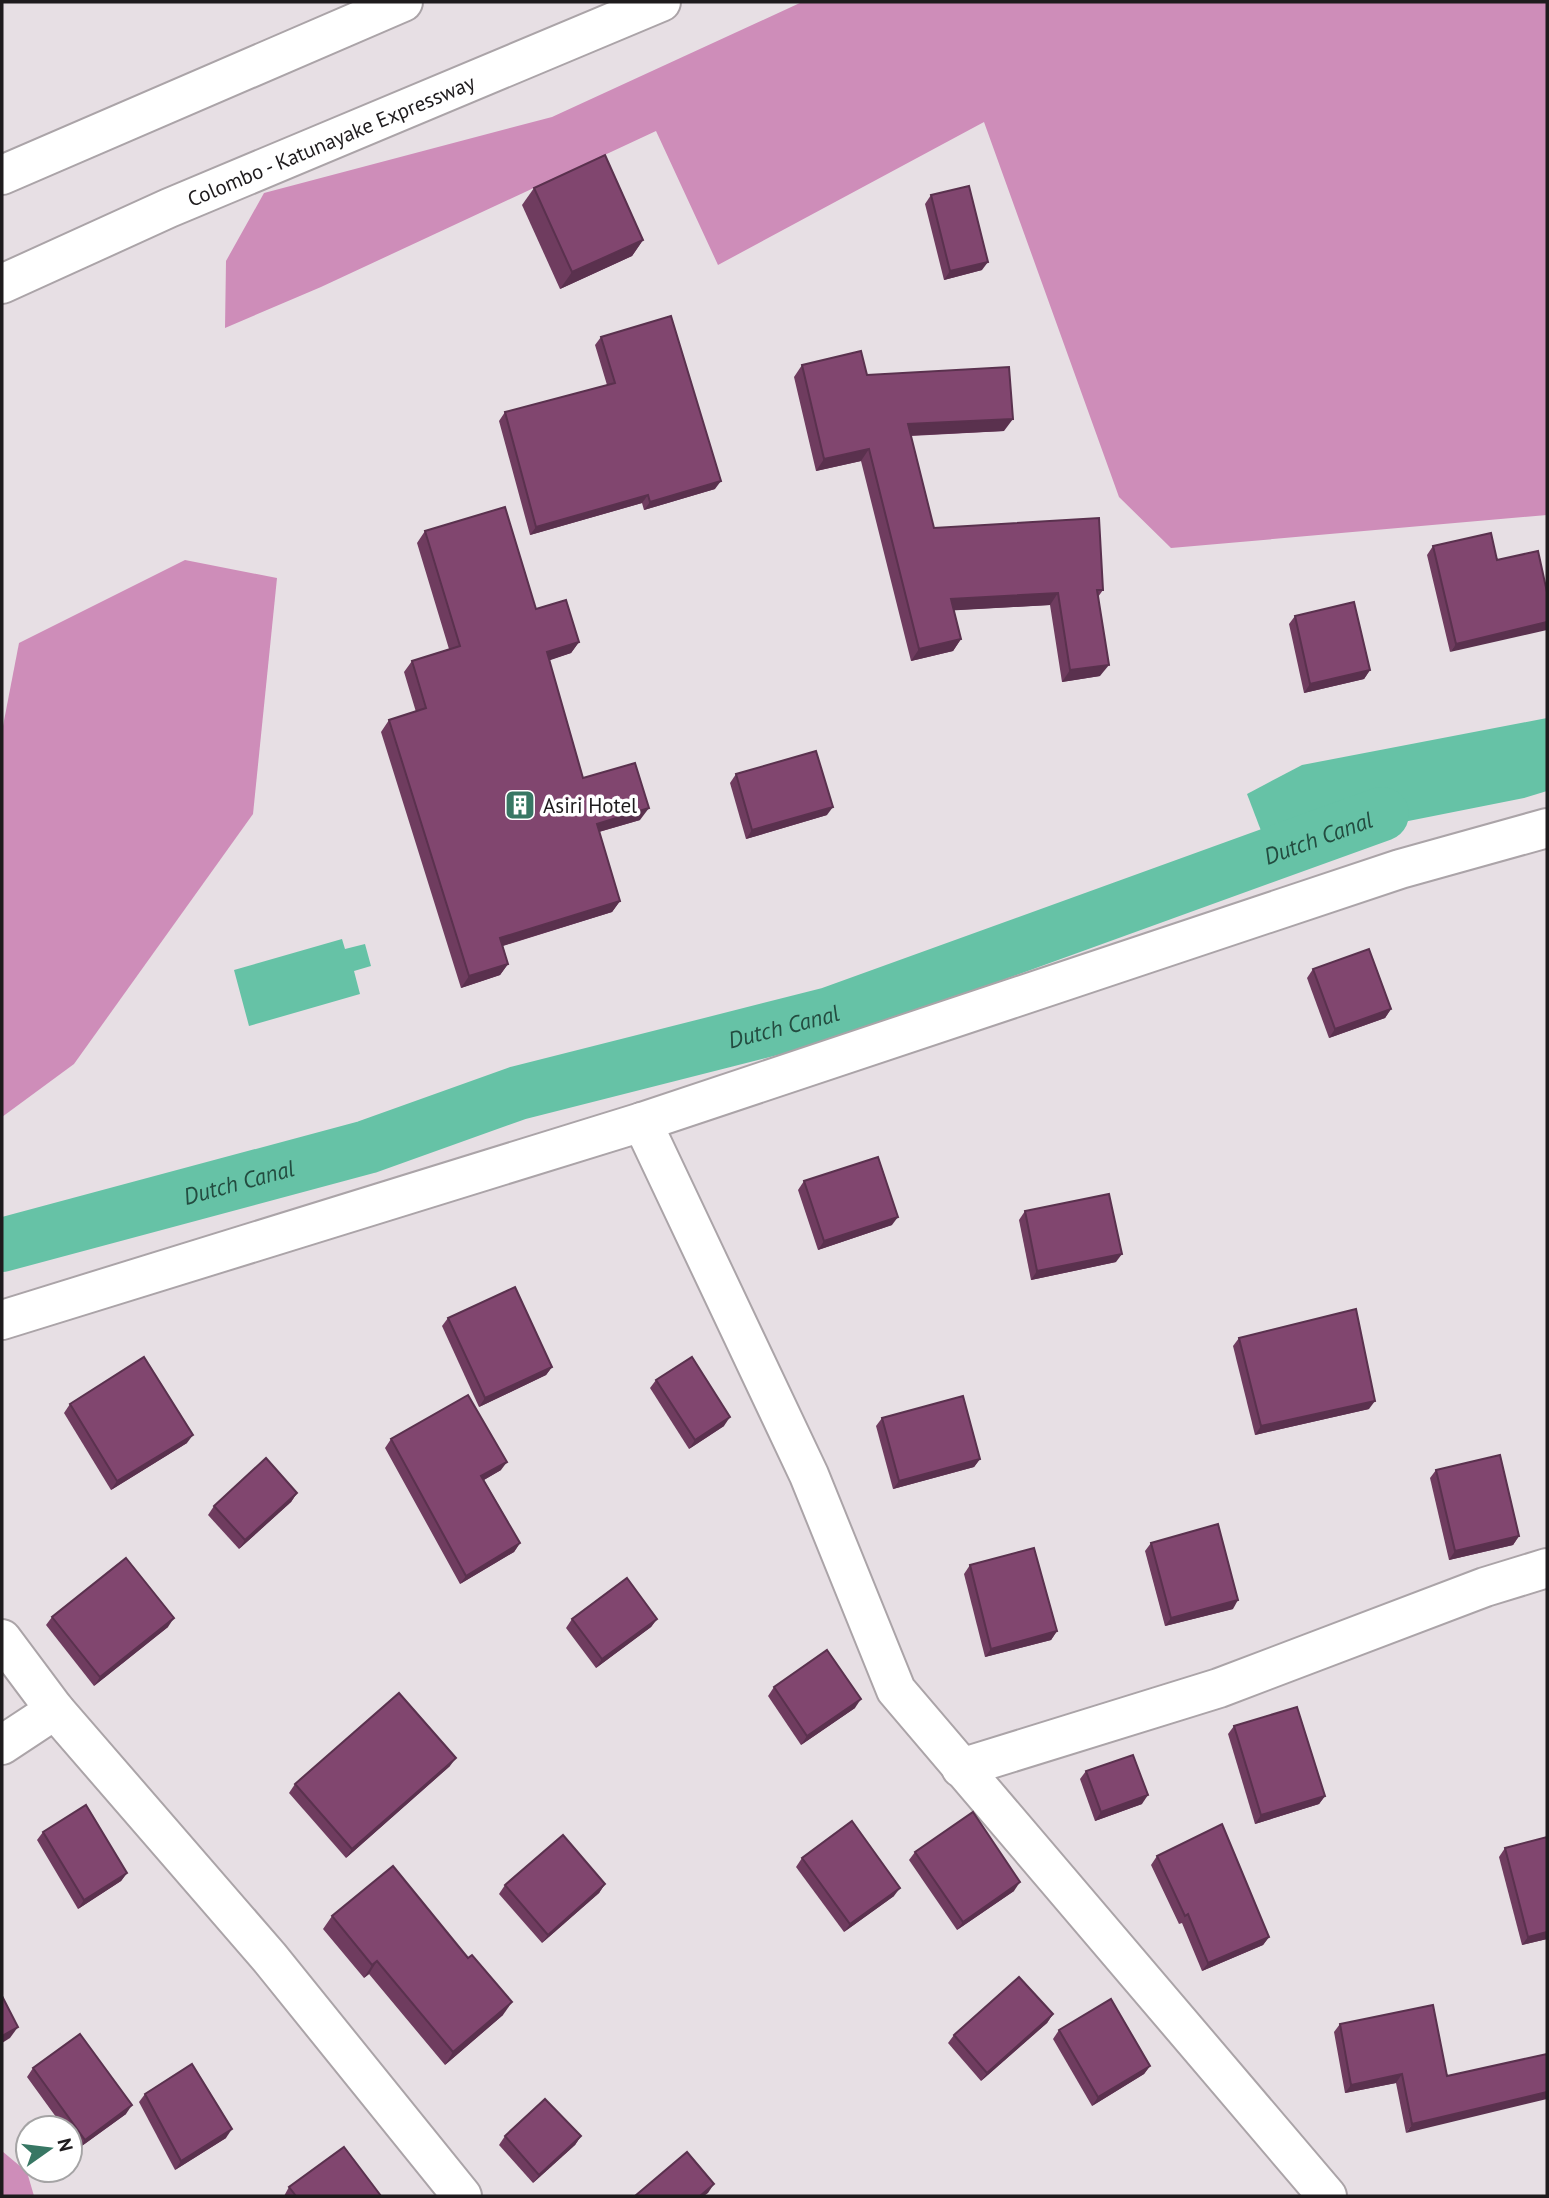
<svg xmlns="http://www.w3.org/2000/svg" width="1549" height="2198" font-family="'PT Sans',sans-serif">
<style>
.forest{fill:#ce8db9}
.water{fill:#66c2a6}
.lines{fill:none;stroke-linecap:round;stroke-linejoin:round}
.canal{stroke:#66c2a6;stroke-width:54}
.street-casing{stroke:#aba4a8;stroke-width:42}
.highway-casing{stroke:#aba4a8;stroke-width:42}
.street{stroke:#fff;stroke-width:38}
.highway{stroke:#fff;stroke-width:38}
.wall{fill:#6f3c5f}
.shaded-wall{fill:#5a314e}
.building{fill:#81466f;stroke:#5a314e;stroke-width:2}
.labels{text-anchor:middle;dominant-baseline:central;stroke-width:7;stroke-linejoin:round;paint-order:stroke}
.street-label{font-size:21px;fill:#1e1b1d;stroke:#fff}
.poi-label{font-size:21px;fill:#1e1b1d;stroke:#fff;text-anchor:start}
.water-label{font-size:23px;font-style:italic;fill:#234c40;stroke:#fff}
</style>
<rect width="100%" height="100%" fill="#e7dfe4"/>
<g class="forest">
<path d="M802 2H1547V515L1171 548 1119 497 984 122 718 265 656 131 321 287 225 328 226 261 264 193 552 117Z"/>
<path d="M185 560 277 578 253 814 74 1064 2 1117V731L19 643Z"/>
<path d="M2 2151 27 2172 34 2196H2Z"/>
</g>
<g class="water">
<path d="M1547 718V791L1524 798 1268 849 1247 794 1302 765Z"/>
<path d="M342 939 345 949 365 944 371 966 354 971 360 994 249 1026 234 970Z"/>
</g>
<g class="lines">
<path class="canal" id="s1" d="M2 1245 367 1147 518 1093 830 1014 1382 814"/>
<g class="street-casing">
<g id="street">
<path d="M642 1122 809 1475 896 1690 1327 2196"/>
<path d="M2 1320 642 1122 1400 869 1547 828"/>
<path d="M2 1639 55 1710 269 1957 462 2196"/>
<path d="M2 1745 55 1710"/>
<path d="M961 1768 1219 1688 1485 1587 1547 1568"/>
</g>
</g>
<g class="highway-casing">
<g id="highway">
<path d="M2 175 403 2"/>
<path id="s2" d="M2 284 169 208 661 2"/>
</g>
</g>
<use href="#street" class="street"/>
<use href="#highway" class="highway"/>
</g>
<g class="wall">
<path d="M534 188 643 240 632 256 560 289 522 205Z"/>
<path d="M931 195 982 270 944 280 925 204Z"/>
<path d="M601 337 715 489 644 510 642 503 530 535 499 421 505 412 607 385 595 345Z"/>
<path d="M802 365 867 375 1004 431 911 436 934 528 1103 590 1098 597 1100 676 1062 682 1050 605 954 610 961 639 953 651 911 661 861 461 816 471 794 377Z"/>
<path d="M425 531 536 609 579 642 571 653 549 660 583 778 640 820 599 832 620 901 612 912 503 946 508 964 500 975 461 988 381 732 389 720 416 712 404 672 412 661 449 649 417 543Z"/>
<path d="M1433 546 1497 560 1538 551 1450 652 1427 555Z"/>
<path d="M1295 616 1370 670 1364 679 1304 693 1289 624Z"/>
<path d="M736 774 827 815 746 839 730 783Z"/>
<path d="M1313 969 1391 1009 1385 1018 1329 1038 1307 978Z"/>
<path d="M804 1181 892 1225 818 1250 798 1190Z"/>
<path d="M1025 1211 1116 1262 1031 1280 1019 1220Z"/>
<path d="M448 1318 552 1367 546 1375 479 1407 442 1326Z"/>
<path d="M1239 1338 1369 1409 1255 1435 1233 1346Z"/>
<path d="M656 1380 724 1426 689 1449 650 1388Z"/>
<path d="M70 1404 187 1443 111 1490 64 1413Z"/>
<path d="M882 1418 980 1459 974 1467 893 1489 876 1426Z"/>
<path d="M391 1439 501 1470 484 1480 520 1543 514 1552 460 1584 385 1448Z"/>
<path d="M1436 1470 1519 1536 1513 1545 1449 1560 1430 1478Z"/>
<path d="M297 1493 291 1502 239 1549 208 1515 214 1506Z"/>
<path d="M1151 1543 1233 1609 1165 1626 1145 1551Z"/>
<path d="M970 1565 1057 1631 1051 1640 985 1657 964 1574Z"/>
<path d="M52 1617 168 1627 94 1686 46 1625Z"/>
<path d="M572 1619H657L651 1627 596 1668 566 1628Z"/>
<path d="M774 1687 855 1708 801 1745 768 1696Z"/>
<path d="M1234 1726 1325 1796 1319 1804 1255 1824 1228 1734Z"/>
<path d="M450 1766 346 1858 289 1793 295 1784Z"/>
<path d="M1086 1771 1142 1804 1095 1821 1080 1779Z"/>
<path d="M43 1832 127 1873 121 1881 78 1909 37 1840Z"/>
<path d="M1505 1848 1547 1939 1522 1945 1499 1857Z"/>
<path d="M915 1852 1014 1891 957 1930 909 1860Z"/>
<path d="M1157 1856 1269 1937 1263 1945 1202 1971 1182 1923 1179 1924 1151 1865Z"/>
<path d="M802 1858 894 1896 844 1932 796 1867Z"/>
<path d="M605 1884 599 1893 542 1943 499 1894 505 1885Z"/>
<path d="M332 1916 503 2015 445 2065 369 1974 364 1978 323 1929Z"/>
<path d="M1053 2014 1047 2023 981 2081 948 2043 954 2035Z"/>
<path d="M1340 2024 1447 2076 1406 2133 1396 2083 1345 2093 1334 2032Z"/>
<path d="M1059 2030 1150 2066 1144 2074 1092 2106 1053 2039Z"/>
<path d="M33 2068 126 2114 79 2148 70 2136V2128H64L27 2077Z"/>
<path d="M145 2094 226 2138 175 2170 139 2102Z"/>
<path d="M505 2136H581L575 2145 533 2183 499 2145Z"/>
<path d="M289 2187 381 2196H284Z"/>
</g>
<g class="shaded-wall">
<path d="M643 240 632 256 560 289 572 272Z"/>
<path d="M988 262 982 270 944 280 950 271Z"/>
<path d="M1013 419 1004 431 900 436 908 424Z"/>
<path d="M869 449 861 461 816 471 824 459Z"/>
<path d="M721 481 715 489 644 510 650 502Z"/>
<path d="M648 495 642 503 530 535 536 527Z"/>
<path d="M1058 593 1050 605 943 611 951 599Z"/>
<path d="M1547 622V630L1450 652 1456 644Z"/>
<path d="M961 639 953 651 911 661 919 649Z"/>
<path d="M579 642 571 653 539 664 547 652Z"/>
<path d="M1109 665 1100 676 1062 682 1070 670Z"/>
<path d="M1370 670 1364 679 1304 693 1310 684Z"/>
<path d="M833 807 827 815 746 839 752 830Z"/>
<path d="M649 808 640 820 588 835 597 824Z"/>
<path d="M620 901 612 912 492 949 500 938Z"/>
<path d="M508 964 500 975 461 988 469 976Z"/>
<path d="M1391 1009 1385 1018 1329 1038 1335 1029Z"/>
<path d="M898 1217 892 1225 818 1250 824 1241Z"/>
<path d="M1122 1254 1116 1262 1031 1280 1037 1271Z"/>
<path d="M552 1367 546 1375 479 1407 485 1398Z"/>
<path d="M1375 1401 1369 1409 1255 1435 1261 1426Z"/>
<path d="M730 1417 724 1426 689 1449 695 1440Z"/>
<path d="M193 1435 187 1443 111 1490 117 1481Z"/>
<path d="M980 1459 974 1467 893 1489 899 1481Z"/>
<path d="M507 1462 501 1470 475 1485 481 1476Z"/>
<path d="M297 1493 291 1502 239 1549 245 1540Z"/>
<path d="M1519 1536 1513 1545 1449 1560 1455 1551Z"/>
<path d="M520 1543 514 1552 460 1584 466 1576Z"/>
<path d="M1238 1600 1233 1609 1165 1626 1171 1618Z"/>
<path d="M174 1618 168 1627 94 1686 100 1677Z"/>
<path d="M657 1619 651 1627 596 1668 602 1659Z"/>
<path d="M1057 1631 1051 1640 985 1657 991 1649Z"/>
<path d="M861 1699 855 1708 801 1745 807 1736Z"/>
<path d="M456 1758 450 1766 346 1858 352 1849Z"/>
<path d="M1148 1795 1142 1804 1095 1821 1101 1812Z"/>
<path d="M1325 1796 1319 1804 1255 1824 1261 1815Z"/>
<path d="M127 1873 121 1881 78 1909 84 1900Z"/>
<path d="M1020 1882 1014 1891 957 1930 963 1922Z"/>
<path d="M605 1884 599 1893 542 1943 548 1935Z"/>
<path d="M900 1888 894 1896 844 1932 850 1924Z"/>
<path d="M1547 1932V1939L1522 1945 1528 1937Z"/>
<path d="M1269 1937 1263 1945 1202 1971 1208 1963Z"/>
<path d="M377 1961 369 1974 364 1978 372 1965Z"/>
<path d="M512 2002 503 2015 445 2065 453 2052Z"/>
<path d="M1053 2014 1047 2023 981 2081 987 2073Z"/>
<path d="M18 2027 10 2038 2 2043V2036Z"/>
<path d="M1150 2066 1144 2074 1092 2106 1098 2097Z"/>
<path d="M1402 2074 1396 2083 1345 2093 1351 2085Z"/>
<path d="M1547 2092V2099L1406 2133 1412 2124Z"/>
<path d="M132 2105 126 2114 79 2148 85 2140Z"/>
<path d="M232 2129 226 2138 175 2170 181 2161Z"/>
<path d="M581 2136 575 2145 533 2183 539 2175Z"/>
<path d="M714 2184 708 2193 704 2196H700Z"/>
</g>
<g class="building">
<path d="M605 155 643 240 572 272 534 188Z"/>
<path d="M969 186 988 262 950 271 931 195Z"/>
<path d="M671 316 721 481 650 502 648 495 536 527 505 412 615 383 601 337Z"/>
<path d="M861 351 867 375 1009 367 1013 419 908 424 934 528 1099 518 1103 590H1097L1109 665 1070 670 1058 593 951 599 961 639 919 649 869 449 824 459 802 365Z"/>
<path d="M505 507 536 609 566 600 579 642 547 652 583 778 635 763 649 808 597 824 620 901 500 938 508 964 469 976 389 720 426 708 412 661 460 646 425 531Z"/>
<path d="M1491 533 1497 560 1538 551 1547 592V622L1456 644 1433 546Z"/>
<path d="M1354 602 1370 670 1310 684 1295 616Z"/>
<path d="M816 751 833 807 752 830 736 774Z"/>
<path d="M1369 949 1391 1009 1335 1029 1313 969Z"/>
<path d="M878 1157 898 1217 824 1241 804 1181Z"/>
<path d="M1109 1194 1122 1254 1037 1271 1025 1211Z"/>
<path d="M515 1287 552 1367 485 1398 448 1318Z"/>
<path d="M1356 1309 1375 1401 1261 1426 1239 1338Z"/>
<path d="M144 1357 193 1435 117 1481 70 1404Z"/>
<path d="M692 1357 730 1417 695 1440 656 1380Z"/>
<path d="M468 1395 507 1462 481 1476 520 1543 466 1576 391 1439Z"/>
<path d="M963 1396 980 1459 899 1481 882 1418Z"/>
<path d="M1500 1455 1519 1536 1455 1551 1436 1470Z"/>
<path d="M266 1458 297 1493 245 1540 214 1506Z"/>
<path d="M1218 1524 1238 1600 1171 1618 1151 1543Z"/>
<path d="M1034 1548 1057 1631 991 1649 970 1565Z"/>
<path d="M126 1558 174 1618 100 1677 52 1617Z"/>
<path d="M627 1578 657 1619 602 1659 572 1619Z"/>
<path d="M827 1650 861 1699 807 1736 774 1687Z"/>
<path d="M399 1693 456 1758 352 1849 295 1784Z"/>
<path d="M1297 1707 1325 1796 1261 1815 1234 1726Z"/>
<path d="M1133 1755 1148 1795 1101 1812 1086 1771Z"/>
<path d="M86 1805 127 1873 84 1900 43 1832Z"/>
<path d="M973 1812 1020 1882 963 1922 915 1852Z"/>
<path d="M852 1821 900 1888 850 1924 802 1858Z"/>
<path d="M1222 1824 1269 1937 1208 1963 1188 1914 1185 1916 1157 1856Z"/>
<path d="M563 1835 605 1884 548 1935 505 1885Z"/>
<path d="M1547 1837V1932L1528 1937 1505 1848Z"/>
<path d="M393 1866 468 1958 472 1955 512 2002 453 2052 377 1961 372 1965 332 1916Z"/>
<path d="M1019 1977 1053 2014 987 2073 954 2035Z"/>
<path d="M2 1996 18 2027 2 2036Z"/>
<path d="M1111 1999 1150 2066 1098 2097 1059 2030Z"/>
<path d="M1433 2005 1447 2076 1547 2054V2092L1412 2124 1402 2074 1351 2085 1340 2024Z"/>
<path d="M80 2034 132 2105 85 2140 33 2068Z"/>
<path d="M192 2064 232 2129 181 2161 145 2094Z"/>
<path d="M545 2099 581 2136 539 2175 505 2136Z"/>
<path d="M344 2147 381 2196H296L289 2187Z"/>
<path d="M687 2152 714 2184 700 2196H635Z"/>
</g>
<defs>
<g id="building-square" transform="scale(1.575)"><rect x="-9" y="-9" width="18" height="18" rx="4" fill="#387764" stroke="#fff"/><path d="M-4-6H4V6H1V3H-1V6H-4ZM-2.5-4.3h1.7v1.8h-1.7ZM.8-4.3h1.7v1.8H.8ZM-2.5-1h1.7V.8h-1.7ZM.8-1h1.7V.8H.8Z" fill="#fff"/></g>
</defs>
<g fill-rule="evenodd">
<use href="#building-square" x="520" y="805"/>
</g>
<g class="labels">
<g class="street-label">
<text stroke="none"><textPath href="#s2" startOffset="359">Colombo - Katunayake Expressway</textPath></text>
</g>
<g class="poi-label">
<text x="543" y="805">Asiri Hotel</text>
</g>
<g class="water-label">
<text stroke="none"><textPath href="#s1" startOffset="1379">Dutch Canal</textPath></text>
<text stroke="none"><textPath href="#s1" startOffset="812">Dutch Canal</textPath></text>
<text stroke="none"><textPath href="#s1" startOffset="245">Dutch Canal</textPath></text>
</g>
</g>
<rect width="1549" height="2198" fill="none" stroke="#1e1b1d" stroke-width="7"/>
<g transform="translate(49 2149) rotate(76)"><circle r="33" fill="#ffffff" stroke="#a5a4a5" stroke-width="2"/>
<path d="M0-5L12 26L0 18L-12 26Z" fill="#387764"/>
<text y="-10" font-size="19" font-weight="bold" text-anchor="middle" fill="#1e1b1d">N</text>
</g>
</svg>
